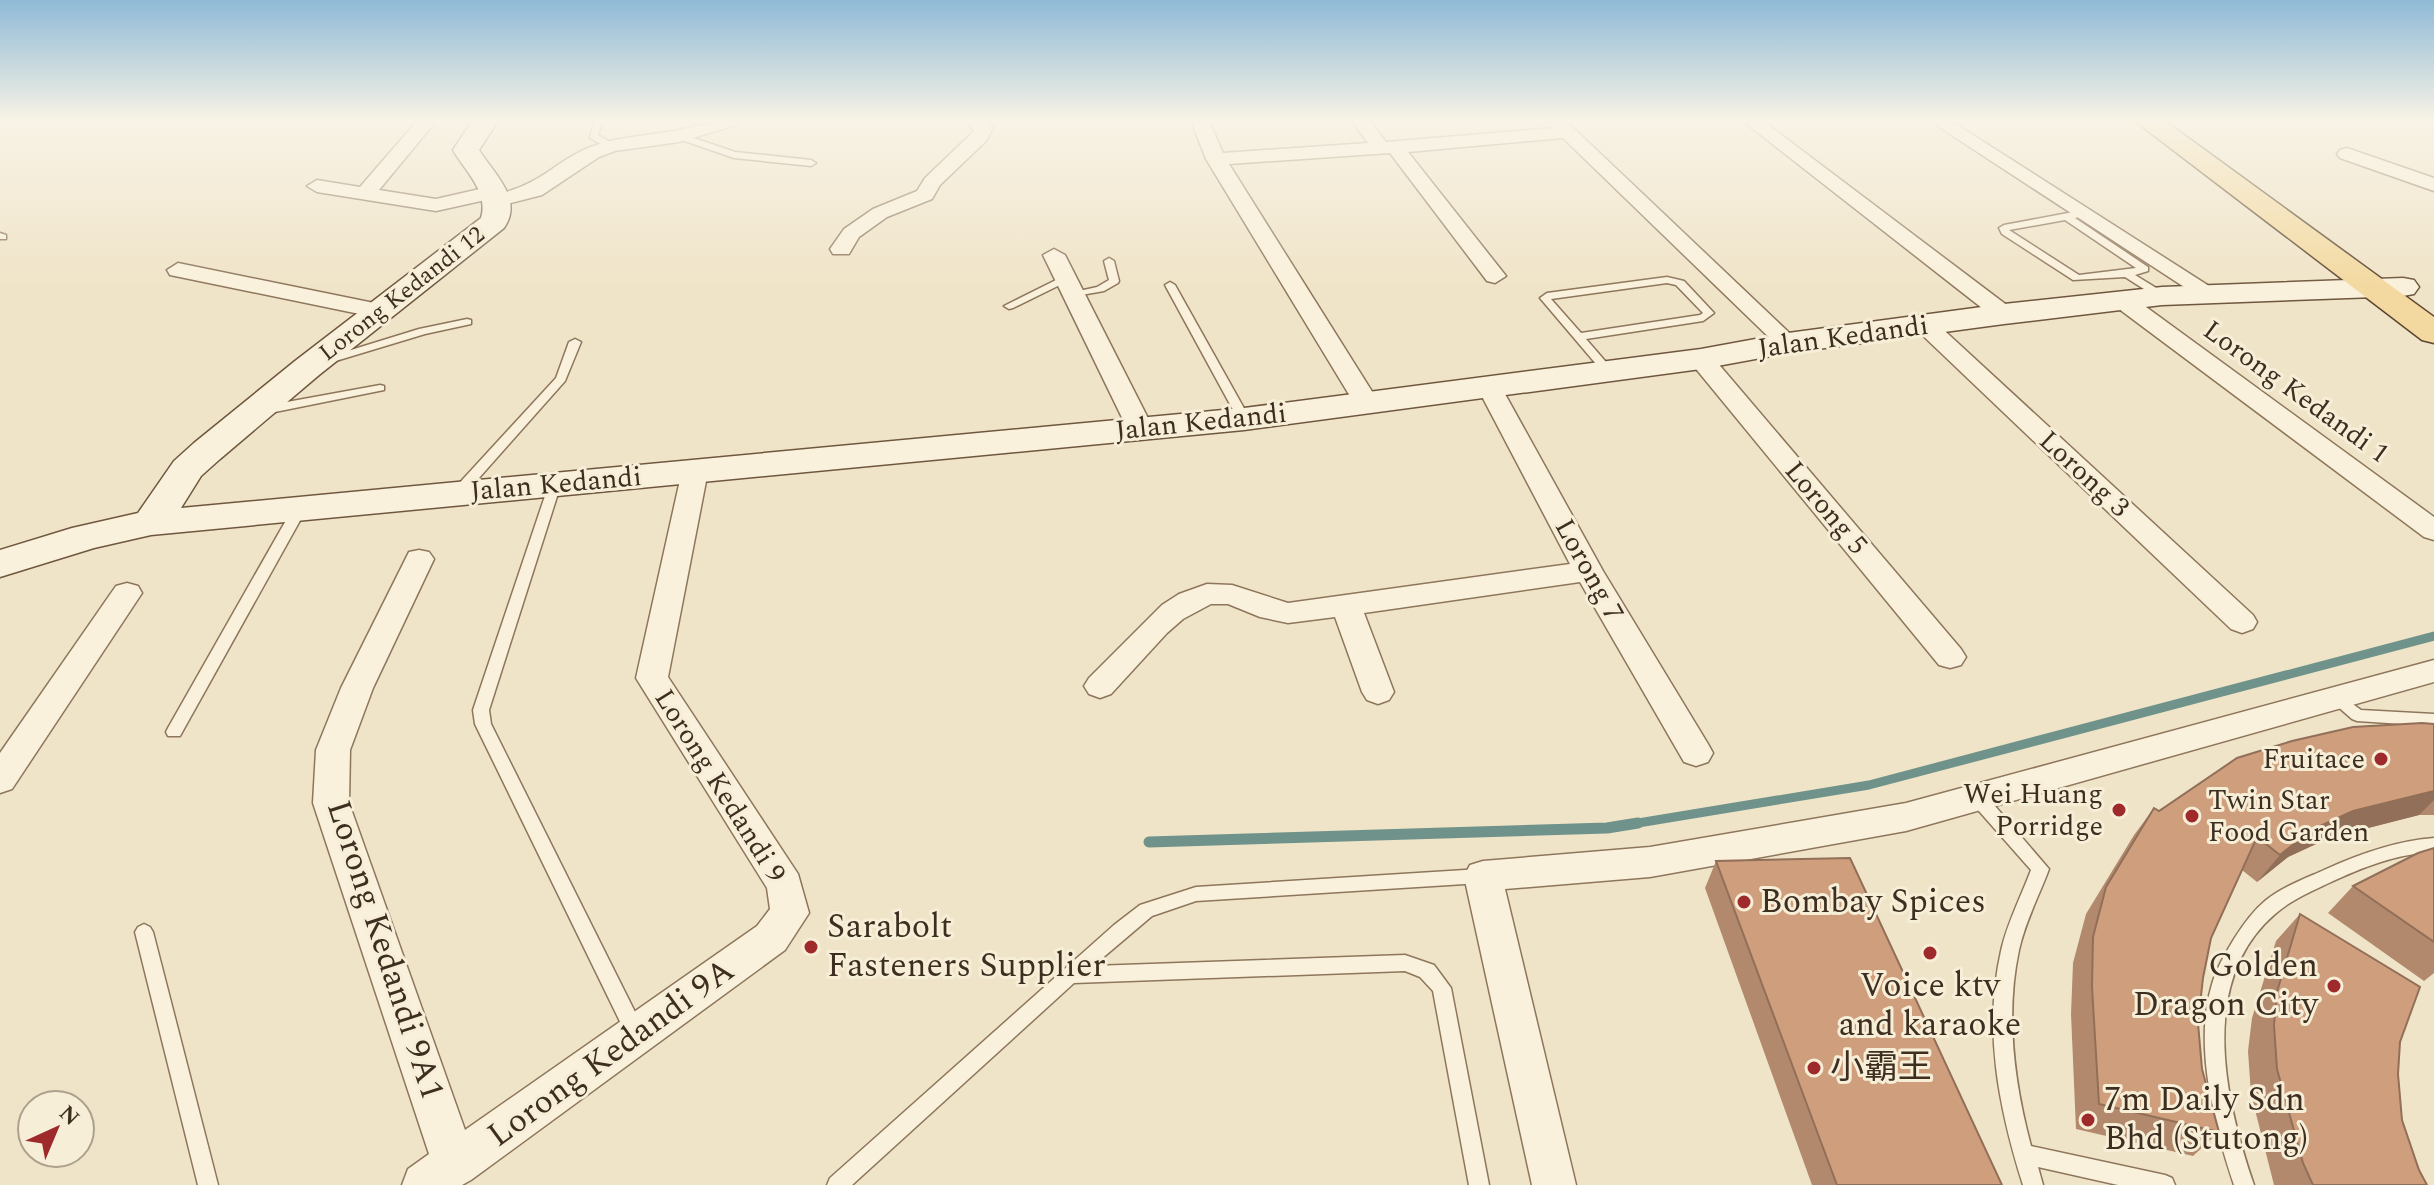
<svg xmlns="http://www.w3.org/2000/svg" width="2434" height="1185" font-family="Spectral,'Noto Sans SC',serif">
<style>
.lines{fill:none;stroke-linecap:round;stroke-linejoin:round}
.stream-far1{stroke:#6f938a;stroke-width:9}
.stream{stroke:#6f938a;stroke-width:11}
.lane-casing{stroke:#8d765c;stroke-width:3}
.street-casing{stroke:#8d765c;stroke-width:3}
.secondary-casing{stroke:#6f573f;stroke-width:3}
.primary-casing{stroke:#5b4430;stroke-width:3}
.lane{fill:#faf1dc;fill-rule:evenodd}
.street{fill:#faf1dc;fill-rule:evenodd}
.secondary{fill:#faf1dc;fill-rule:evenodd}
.primary{fill:#f3d9a0;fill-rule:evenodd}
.wall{fill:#b2896c}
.shaded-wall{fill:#916f58}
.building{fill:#cf9f7d;stroke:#916f58;stroke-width:2}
.poi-dot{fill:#9e2a2b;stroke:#f7eed8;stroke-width:3}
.labels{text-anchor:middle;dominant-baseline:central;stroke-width:6;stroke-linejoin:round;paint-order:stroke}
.far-street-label{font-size:24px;fill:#3d2e20;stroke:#f7eed8}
.street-label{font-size:28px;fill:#3d2e20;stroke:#f7eed8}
.poi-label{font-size:28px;fill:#3d2e20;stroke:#f7eed8;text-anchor:end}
.near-poi-label{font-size:34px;fill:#3d2e20;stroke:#f7eed8;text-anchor:start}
.near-street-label{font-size:34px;fill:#3d2e20;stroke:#f7eed8}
</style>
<rect width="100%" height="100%" fill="#f0e4c8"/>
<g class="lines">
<path class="stream-far1" d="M1626 825 1869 785 2434 636"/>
<path class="stream" d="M1149 842 1607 828 1638 823"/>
<g class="lane-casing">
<g id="lane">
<path d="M594 121H602L598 135 614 144V148H608L590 138Z"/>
<path d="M676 134H682L735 152 811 160 816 163 811 166 734 158 676 138Z"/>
<path d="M2084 210 2089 213 2087 215 2075 218 2148 267V271L2135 275 2166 294V298H2158L2125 277 2073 280 2002 234 1999 228 2004 225ZM2065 220 2136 268 2079 275 2009 230Z"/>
<path d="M0 233 6 235V239H0Z"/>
<path d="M1109 258 1114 261 1119 281 1118 283 1104 291 1070 297V293L1097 287 1109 280 1104 261Z"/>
<path d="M1066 275 1071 278 1070 280 1013 308 1009 309 1004 306Z"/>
<path d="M1667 277 1684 281 1714 313 1703 321 1586 339 1612 369 1606 372 1602 371 1540 298 1547 293ZM1667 283 1676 285 1703 313 1700 315 1581 333 1551 299Z"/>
<path d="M1170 282 1175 285 1250 419 1248 422H1240L1238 419 1165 285Z"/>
<path d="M467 319 471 320V324L425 334 329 363 323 360 325 358 419 329Z"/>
<path d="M575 339 581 342 565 381 463 496H453L452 493 453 490 556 378 569 342Z"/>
<path d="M380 385 384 386V390L265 414 259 410 265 406Z"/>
<path d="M555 480 561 484 489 710 491 724 645 1032 642 1038 635 1041 628 1038 475 724 473 710 549 484Z"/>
<path d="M300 504 307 508 180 736H168L166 732 168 728 293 508Z"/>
<path d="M2336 692 2361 710 2434 714V726L2357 721 2352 719 2328 698 2331 694Z"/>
<path d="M1977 791 1983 792 2049 869C2039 896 2025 922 2019 950 2005 1015 2014 1082 2031 1146L2165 1175 2172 1178 2175 1185H2118L2038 1167 2043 1185H2023C1999 1109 1983 1030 2001 951 2007 923 2021 897 2031 870L1971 802 1969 797 1971 792Z"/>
<path d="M2434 838V852C2396 854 2363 867 2329 883 2310 892 2291 900 2275 914 2197 981 2225 1101 2254 1185H2234C2215 1129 2194 1046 2211 988 2215 971 2225 954 2234 939 2243 925 2252 912 2265 901 2282 887 2304 879 2324 870 2359 854 2395 841 2434 838Z"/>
<path d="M1481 869 1487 871 1490 876 1487 881 1481 883 1196 901 1152 916 1093 966 1405 955 1434 965 1451 988 1489 1185H1469L1433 991 1420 977 1405 971 1074 983 852 1185H827L830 1178 1114 925 1140 905 1196 887Z"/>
<path d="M144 924 150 927 153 932 218 1185H198L135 932 138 927Z"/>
</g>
</g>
<g class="street-casing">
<g id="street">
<path d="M417 121H436L379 190 436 199 493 186 500 188 502 193C542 183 555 162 588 148 615 137 645 136 673 131 696 127 715 120 739 121L736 125 679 142 615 151 599 157 542 195 499 206 492 204 490 199 436 211 317 192 307 186 317 180 360 187Z"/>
<path d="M964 121H985L993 128 986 141 940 185 932 199 887 217 859 237 849 254H833L830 249 844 229 873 209 917 191 925 178 971 134 974 130Z"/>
<path d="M1191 121H1209L1223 153 1368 143 1352 121H1370L1386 142 1553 128 1547 121H1566L1800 343 1796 348H1780L1563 138 1408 152 1506 276 1495 283 1487 281 1390 153 1229 164 1378 401 1374 406H1356L1206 159Z"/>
<path d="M1743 121H1763L2012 309 2016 314 2012 319H1996Z"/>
<path d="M1930 121H1951L2220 293 2217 298H2201Z"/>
<path d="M2347 148 2434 178V191L2340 158 2337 154 2340 150Z"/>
<path d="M1054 249 1065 255 1154 430 1150 436H1132L1128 430 1043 255Z"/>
<path d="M178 263 379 304 387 306 390 311 387 316 379 318 170 275 167 270Z"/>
<path d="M2123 294 2131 296 2434 517V540L2424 537 2115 306 2112 301 2115 296Z"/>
<path d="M1926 319 1934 321 2253 615 2257 622 2253 629 2242 633 2231 629 1918 331 1914 326 1918 321Z"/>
<path d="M1701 352 1710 354 1961 649 1966 657 1961 665 1950 668 1939 665 1692 364 1689 359 1692 354Z"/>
<path d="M1488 378 1497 380 1500 385 1603 571 1708 744 1713 753 1708 762 1696 766 1684 762 1580 582 1364 613 1394 692 1389 700 1378 704 1367 700 1362 692 1335 617 1288 623 1260 617 1228 604H1211L1183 619 1167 633 1111 694 1100 698 1089 694 1084 686 1089 678 1162 605 1179 594 1207 584 1232 585 1288 603 1570 564 1476 385 1479 380Z"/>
<path d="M695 463 705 465 708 471 668 677 798 874 809 913 785 950 471 1180 462 1185H402L408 1169 429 1154 313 803 316 750 341 688 409 552 419 550 429 552 434 559 373 688 350 750 349 803 465 1130 757 926 770 909 767 888 636 678 682 471 685 465Z"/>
<path d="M127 583 138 586 142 593 12 789 0 793V753L116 586Z"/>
<path d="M2434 660V682L1906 831 1650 877 1505 889 1576 1185H1532L1464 876 1470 865 1483 861 1650 847 1906 803Z"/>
</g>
</g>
<g class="secondary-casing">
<path id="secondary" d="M472 121H498L479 150C494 174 524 199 504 228L319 375 220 459 201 476 181 508 1244 408 1701 349 1788 333 2004 304 2162 287 2403 278 2414 280 2419 287 2414 294 2403 296 2162 305 2004 324 1788 353 1701 369 1244 430 151 535 94 548 0 577V550L72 528 138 513 174 461 194 443 295 361 481 218C489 192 465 171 453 150Z"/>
</g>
<g class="primary-casing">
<path id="primary" d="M2135 121H2165L2434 317V343L2422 340Z"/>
</g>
<use href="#lane" class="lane"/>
<use href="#street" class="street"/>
<use href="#secondary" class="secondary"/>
<use href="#primary" class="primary"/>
</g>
<g class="wall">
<path d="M2434 724V815H2419L2329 838 2288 857 2257 882 2242 870 2211 938 2203 978 2198 1023 2202 1069 2219 1132 2193 1156 2076 1129 2071 1014 2073 963 2086 914 2134 835 2154 808 2159 811Z"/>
<path d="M2434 848V973L2424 981 2328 913 2353 886Z"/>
<path d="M1716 861 2002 1185H1812L1705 888Z"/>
<path d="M2300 914 2400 1042 2398 1074 2402 1120 2419 1170 2427 1185H2274L2251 1094 2248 1051 2252 1018 2276 941Z"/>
</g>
<path class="shaded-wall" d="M2434 791V800L2419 815 2329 838 2288 857 2257 882 2280 855 2311 830 2353 811Z"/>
<g class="building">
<path d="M2422 723 2434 724V791L2353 811 2311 830 2280 855 2257 837 2211 938 2203 978 2198 1023 2202 1069 2219 1132 2099 1104 2092 987 2093 937 2106 887 2154 808 2159 811 2237 758 2292 741 2353 727Z"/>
<path d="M2434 848V942L2353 886 2418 853Z"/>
<path d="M1850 858 2002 1185H1837L1716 861Z"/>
<path d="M2300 914 2420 987 2400 1042 2398 1074 2402 1120 2419 1170 2427 1185H2313L2303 1163 2277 1069 2274 1025 2277 992Z"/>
</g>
<linearGradient id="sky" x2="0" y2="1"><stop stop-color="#8fbad6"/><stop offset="0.42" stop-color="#f8f3e6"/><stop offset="1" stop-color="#f8f3e6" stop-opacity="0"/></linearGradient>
<rect width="2434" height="287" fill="url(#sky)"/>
<g class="poi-dot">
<circle cx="2381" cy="759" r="8"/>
<circle cx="2119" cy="810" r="8"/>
<circle cx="2192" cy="816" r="8"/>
<circle cx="1744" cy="902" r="8"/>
<circle cx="811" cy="947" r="8"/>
<circle cx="1930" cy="953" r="8"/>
<circle cx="2334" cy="986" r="8"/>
<circle cx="1814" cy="1068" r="8"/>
<circle cx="2088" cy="1120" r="8"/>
</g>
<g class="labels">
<g class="far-street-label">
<text transform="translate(402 294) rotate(-38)">Lorong Kedandi 12</text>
</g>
<g class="street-label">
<text transform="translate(1843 337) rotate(-8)">Jalan Kedandi</text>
<text transform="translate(2296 392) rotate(36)">Lorong Kedandi 1</text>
<text transform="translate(1201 422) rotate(-6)">Jalan Kedandi</text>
<text transform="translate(2084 474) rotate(43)">Lorong 3</text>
<text transform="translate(556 484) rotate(-5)">Jalan Kedandi</text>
<text transform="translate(1826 508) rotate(50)">Lorong 5</text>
<text transform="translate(1589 570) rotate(61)">Lorong 7</text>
<text transform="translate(720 786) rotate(58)">Lorong Kedandi 9</text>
</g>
<g class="poi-label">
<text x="2365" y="759">Fruitace</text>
<text x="2103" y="794">Wei Huang<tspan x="2103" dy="32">Porridge</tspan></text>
<text x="2208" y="800" text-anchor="start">Twin Star<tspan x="2208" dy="32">Food Garden</tspan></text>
</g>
<g class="near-poi-label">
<text x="1760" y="902">Bombay Spices</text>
<text x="827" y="927">Sarabolt<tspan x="827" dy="39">Fasteners Supplier</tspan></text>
<text x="2318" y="966" text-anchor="end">Golden<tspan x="2318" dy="39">Dragon City</tspan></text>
<text x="1930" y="986" text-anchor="middle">Voice ktv<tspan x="1930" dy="39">and karaoke</tspan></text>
<text x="1830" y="1068">小霸王</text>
<text x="2104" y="1100">7m Daily Sdn<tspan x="2104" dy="39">Bhd (Stutong)</tspan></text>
</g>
<g class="near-street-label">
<text transform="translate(385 950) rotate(72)">Lorong Kedandi 9A1</text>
<text transform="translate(611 1053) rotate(-36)">Lorong Kedandi 9A</text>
</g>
</g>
<g transform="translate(56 1129) rotate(44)"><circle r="38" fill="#f7eed8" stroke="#ada18e" stroke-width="2"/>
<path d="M0-6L14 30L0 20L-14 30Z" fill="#9e2a2b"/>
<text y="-12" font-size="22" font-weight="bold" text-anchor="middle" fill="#3d2e20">N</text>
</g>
</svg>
